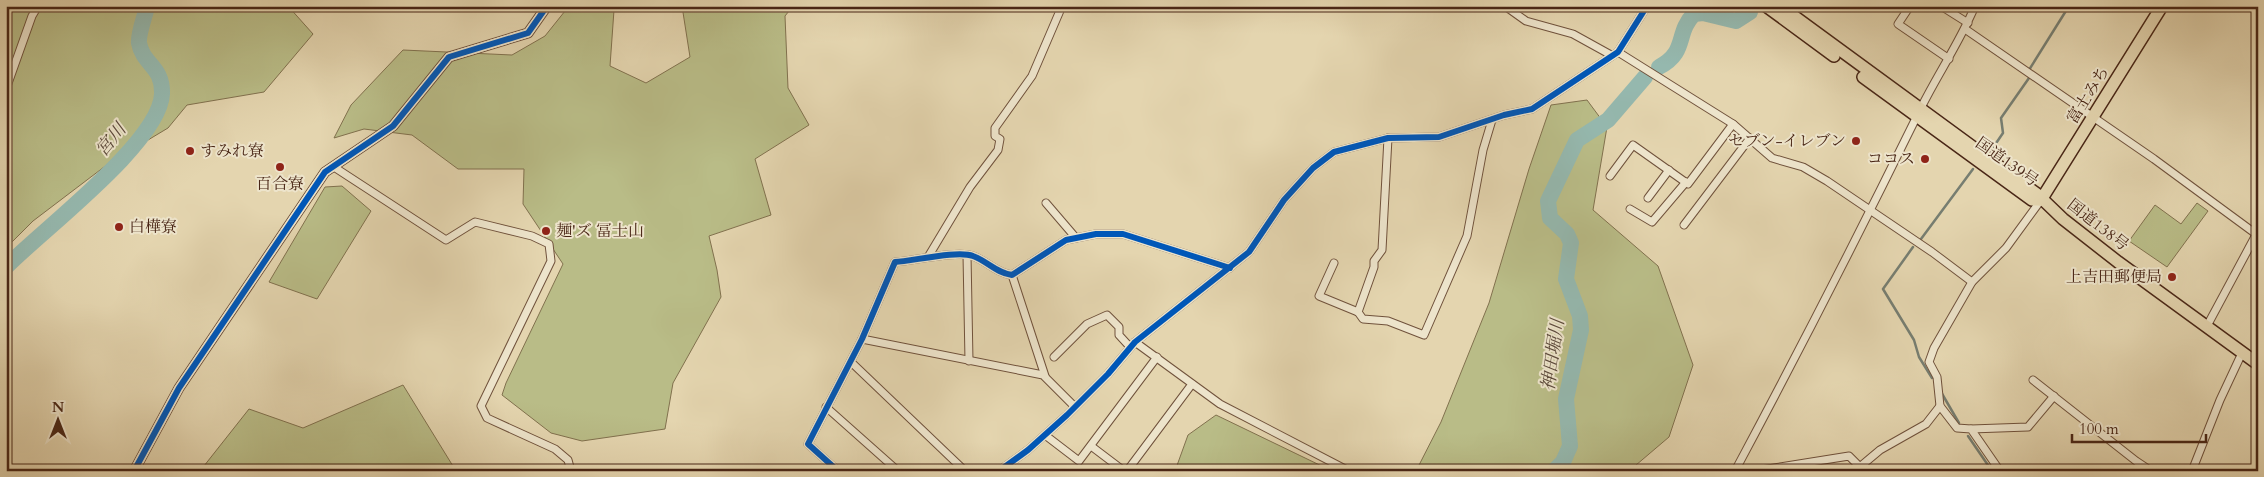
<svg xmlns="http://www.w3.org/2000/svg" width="2264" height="477" font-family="Cardo,'Noto Serif JP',serif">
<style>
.green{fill:#b9bc87;stroke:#81714e}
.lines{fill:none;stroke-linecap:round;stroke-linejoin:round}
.stream{stroke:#777e71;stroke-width:2.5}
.river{stroke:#95b8ae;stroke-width:16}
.minor-casing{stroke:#70523c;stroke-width:9}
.tertiary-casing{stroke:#70523c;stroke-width:11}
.trunk-casing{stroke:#492616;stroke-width:14}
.minor{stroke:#ede4cb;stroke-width:7}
.tertiary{stroke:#ede4cb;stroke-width:9}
.trunk{stroke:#e4d5af;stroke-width:11}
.cycleway-casing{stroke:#ede4cb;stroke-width:9}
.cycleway{stroke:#0057b8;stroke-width:6}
.poi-dot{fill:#8f2418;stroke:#ede4cb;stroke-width:2}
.labels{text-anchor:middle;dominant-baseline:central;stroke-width:4;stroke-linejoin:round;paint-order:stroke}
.street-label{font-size:16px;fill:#492616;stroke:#ede4cb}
.poi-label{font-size:16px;fill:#492616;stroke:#ede4cb;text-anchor:end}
.water-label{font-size:18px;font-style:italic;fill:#5c4a3c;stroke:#ede4cb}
</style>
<rect width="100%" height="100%" fill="#e4d5af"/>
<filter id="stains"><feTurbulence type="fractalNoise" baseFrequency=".004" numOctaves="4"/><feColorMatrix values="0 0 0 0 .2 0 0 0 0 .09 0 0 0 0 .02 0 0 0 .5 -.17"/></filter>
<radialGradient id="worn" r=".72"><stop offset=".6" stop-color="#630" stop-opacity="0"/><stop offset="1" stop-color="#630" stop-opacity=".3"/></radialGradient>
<g class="green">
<path d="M6 6H288L313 34 264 92 187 105 168 128 108 164 33 221 6 248Z"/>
<path d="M569 6H612L614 10 610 66 646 83 690 57 682 6H793L785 16 788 88 809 125 755 159 771 215 709 236 717 270 721 297 673 383 665 429 582 441 551 433 502 395 506 383 563 264 523 204 524 169H458L412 135 364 129 334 138 351 105 403 50 512 55 545 36Z"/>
<path d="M1587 100 1607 127 1593 210 1658 266 1693 365 1669 437 1629 471H1416L1441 422 1489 303 1529 169 1551 105Z"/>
<path d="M342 186 371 211 317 299 269 282 325 187Z"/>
<path d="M2197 203 2208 211 2167 267 2129 241 2155 205 2181 224Z"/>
<path d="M403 385 456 471H200L249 409 303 428Z"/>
<path d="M1216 415 1332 471H1175L1188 435Z"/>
</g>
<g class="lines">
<g class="stream">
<path d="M1990 152 2003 133 2001 118 2029 78V70L2069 6"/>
<path d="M1921 239 1973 169"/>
<path d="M1913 247 1883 289 1914 340 1919 357 1932 378"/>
<path d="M1941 392 1959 423"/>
<path d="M1968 436 1992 471"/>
</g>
<g class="river">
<path d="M1659 67C1688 52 1675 33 1694 14L1703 13 1736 21 1750 12"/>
<path d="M6 267C42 230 160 142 162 94 163 66 143 65 139 43 138 33 145 17 147 6"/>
<path d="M1554 471 1563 462 1570 446 1566 399 1581 330 1580 316 1566 279 1571 243 1567 234 1550 218 1548 201 1577 140 1608 120 1645 77"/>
</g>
<g class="minor-casing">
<g id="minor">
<path d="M1505 6 1526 21 1573 34 1611 55"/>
<path d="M1910 6 1898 24 1949 59"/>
<path d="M1941 6 1968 23"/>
<path d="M1965 29 2154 159 2256 234"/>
<path d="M1618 52 1733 124 1772 158 1803 167 1827 181 1932 252 1972 282"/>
<path d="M6 89 32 16 38 6"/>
<path d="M334 167 446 240 475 222 532 236 549 244 551 261 481 406 487 418 555 449 568 460 571 471"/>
<path d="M1610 176 1633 145 1688 184 1733 124"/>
<path d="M1648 198 1669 170"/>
<path d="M1046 203 1076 238"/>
<path d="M1630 209 1652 222 1686 182"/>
<path d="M1684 225 1750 138"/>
<path d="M967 255 969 361"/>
<path d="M928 257 970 187 998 150 1000 139 995 136V128L1032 76 1062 6"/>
<path d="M1334 263 1319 296 1358 312 1363 319 1388 321 1424 335 1467 236 1483 150 1492 120"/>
<path d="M1012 275 1045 376"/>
<path d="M1358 312 1374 267V261L1382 250 1388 138"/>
<path d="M2207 326 2258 231"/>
<path d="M862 339 1043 375 1074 406"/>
<path d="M1135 342 1220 404 1349 471"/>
<path d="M1054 357 1087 324 1107 315 1119 327V335L1130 347"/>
<path d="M851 362 965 471"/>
<path d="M2033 380 2136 461 2151 471"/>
<path d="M826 407 898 471"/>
<path d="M1971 429 2028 427 2054 396"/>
<path d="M1045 435 1079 461 1157 357"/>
<path d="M1091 446 1124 471"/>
<path d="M838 471 808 444 862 339 895 262C913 261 958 250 973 256 987 261 996 273 1012 275L1066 240 1096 234H1123L1230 268"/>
<path d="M999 471 1028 450 1067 415 1108 374 1135 342 1249 252 1284 200 1313 168 1334 152 1388 138 1439 137 1504 115 1532 109 1618 52 1647 6"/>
<path d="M1127 471 1192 384"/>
<path d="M1735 471C1797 355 1857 238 1915 120 1933 81 1958 46 1975 6"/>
<path d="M1755 471 1849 456 1859 466"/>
<path d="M1855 471 1880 450 1926 424 1940 406"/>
<path d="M2000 471 1971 429 1957 428 1940 406 1937 377 1929 362 1934 348 1972 282 2006 248 2041 200"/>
<path d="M2192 471 2220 400 2242 353"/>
</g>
</g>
<g class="tertiary-casing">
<path id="tertiary" d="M134 471 179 388 325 172 393 126 449 57 528 33 547 6"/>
</g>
<g class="trunk-casing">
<g id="trunk">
<path d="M1766 6 1834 56"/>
<path d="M1780 6 2037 194 2063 219 2118 262 2258 364"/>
<path d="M1863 77 2032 200H2041"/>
<path d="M2041 200 2162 6"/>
</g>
</g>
<use href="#minor" class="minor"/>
<use href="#tertiary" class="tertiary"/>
<use href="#trunk" class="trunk"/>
<g class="cycleway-casing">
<g id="cycleway">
<path d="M134 471 179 388 325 172 393 126 449 57 528 33 547 6"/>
<path d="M838 471 808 444 862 339 895 262C913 261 958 250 973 256 987 261 996 273 1012 275L1066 240 1096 234H1123L1230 268"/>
<path d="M999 471 1028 450 1067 415 1108 374 1135 342 1249 252 1284 200 1313 168 1334 152 1388 138 1439 137 1504 115 1532 109 1618 52 1647 6"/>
</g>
</g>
<use href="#cycleway" class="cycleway"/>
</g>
<g class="poi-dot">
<circle cx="1856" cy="141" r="5"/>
<circle cx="190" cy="151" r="5"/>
<circle cx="1925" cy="159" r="5"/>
<circle cx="280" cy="167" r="5"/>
<circle cx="119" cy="227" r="5"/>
<circle cx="546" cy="231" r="5"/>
<circle cx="2172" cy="277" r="5"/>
</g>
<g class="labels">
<g class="street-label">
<text transform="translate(2088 95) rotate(-58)">富士みち</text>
<text transform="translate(2007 162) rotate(35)">国道139号</text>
<text transform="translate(2098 225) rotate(38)">国道138号</text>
</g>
<g class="poi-label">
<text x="1846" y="141">セブン-イレブン</text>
<text x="200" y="151" text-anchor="start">すみれ寮</text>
<text x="1915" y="159">ココス</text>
<text x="280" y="184" text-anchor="middle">百合寮</text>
<text x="129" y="227" text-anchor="start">白樺寮</text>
<text x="556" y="231" text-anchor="start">麺'ズ 冨士山</text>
<text x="2162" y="277">上吉田郵便局</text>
</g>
<g class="water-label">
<text transform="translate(111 140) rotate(-51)">宮川</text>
<text transform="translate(1553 355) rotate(-82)">神田堀川</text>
</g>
</g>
<rect width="2264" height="477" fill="none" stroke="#e4d5af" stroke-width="25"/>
<rect x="8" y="8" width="2249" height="462" fill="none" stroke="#492616" stroke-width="2.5"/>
<rect x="12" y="12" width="2239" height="452" fill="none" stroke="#492616"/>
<g transform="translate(58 420)" stroke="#ede4cb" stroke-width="4" paint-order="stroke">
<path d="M0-4L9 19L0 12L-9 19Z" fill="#492616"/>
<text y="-8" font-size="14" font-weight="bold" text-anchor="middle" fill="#492616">N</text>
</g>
<path d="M2072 434v8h134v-8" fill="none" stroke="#492616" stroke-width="2.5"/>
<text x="2079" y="434" font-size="15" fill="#492616" stroke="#ede4cb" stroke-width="4" paint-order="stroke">100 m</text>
<rect width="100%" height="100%" filter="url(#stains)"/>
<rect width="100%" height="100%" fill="url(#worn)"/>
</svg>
